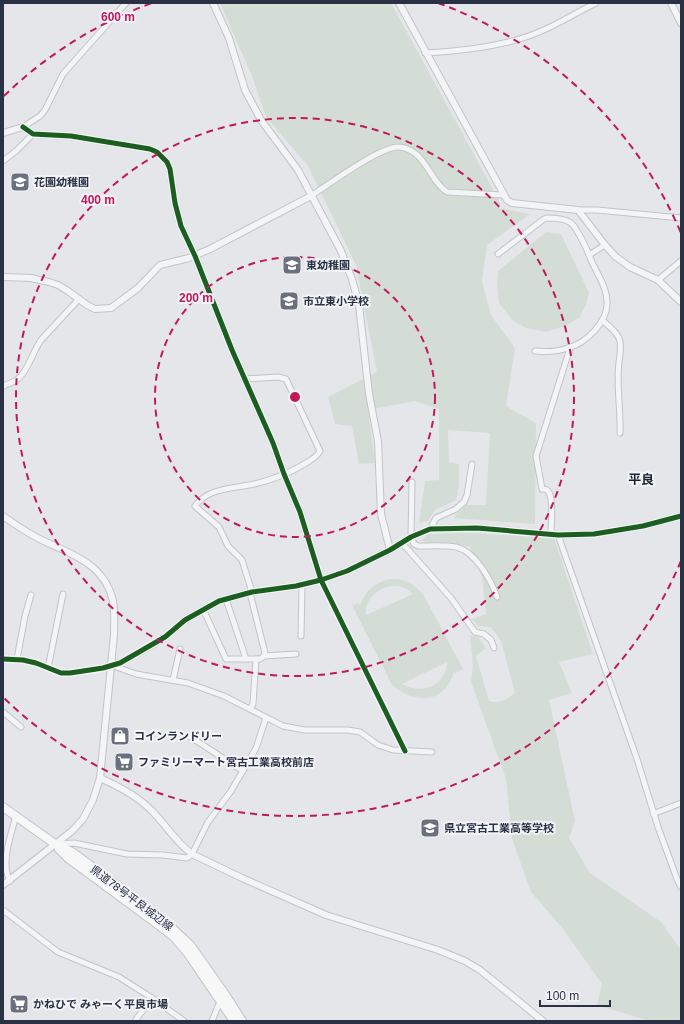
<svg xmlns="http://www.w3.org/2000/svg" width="684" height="1024" font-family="Helvetica,'Noto Sans JP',sans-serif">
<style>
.green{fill:#d4ddd5;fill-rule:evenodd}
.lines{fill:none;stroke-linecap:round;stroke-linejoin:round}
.minor-casing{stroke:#c3c4c7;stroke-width:7}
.tertiary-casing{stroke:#c3c4c7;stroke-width:8}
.primary-casing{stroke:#c1c3c7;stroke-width:10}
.minor{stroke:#f3f4f6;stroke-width:5}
.tertiary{stroke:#f3f4f6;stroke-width:6}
.primary{stroke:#f7f7f7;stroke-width:8}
.cycleway-casing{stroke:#f2f4f8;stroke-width:8}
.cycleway{stroke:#1b5e20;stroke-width:5}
.ring{fill:none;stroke:#c2185b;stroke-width:2;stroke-dasharray:7 5}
.labels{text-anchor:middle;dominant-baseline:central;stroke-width:4;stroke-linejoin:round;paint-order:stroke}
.poi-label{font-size:11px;font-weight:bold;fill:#2a3144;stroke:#f2f4f8;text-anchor:start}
.street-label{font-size:11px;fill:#2a3144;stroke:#f2f4f8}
.quarter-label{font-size:13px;font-weight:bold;fill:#1c2234;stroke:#f2f4f8}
.centre{fill:#c2185b;stroke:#f2f4f8;stroke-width:2}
.ring-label{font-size:12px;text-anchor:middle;font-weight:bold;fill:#c2185b;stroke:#f2f4f8;stroke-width:4;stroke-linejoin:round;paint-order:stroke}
</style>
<rect width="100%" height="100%" fill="#e5e6e9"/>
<g class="green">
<path d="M220 3H391L500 202V208L530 214 487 245 482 282 491 315 515 348 506 406 536 423 535 524 453 518 466 505H486L490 433 448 430 449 462 459 464V487L456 500 435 510 428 521 419 523 425 481 439 480V409L415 401 368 410 375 463 359 464 352 426 335 424 328 397 377 372 356 265 308 166 266 117 252 76Z"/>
<path d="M546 232 561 234 589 293 586 305 579 318 565 326 546 332 526 328 512 320 499 303 497 285 498 271Z"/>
<path d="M470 533 554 538 593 654 559 662 572 693 549 700 575 821 569 838 590 873 661 922 681 950V1021H649L597 1005 602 984 563 929 531 892 512 839 506 779 471 682 473 666 470 635 478 637 486 648 476 656 489 701C500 704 506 700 515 693L501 641 491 627 478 626 472 619 486 614 482 577 470 547 421 541 428 534Z"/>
<path d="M390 579H400L412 584 423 594 463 669 455 673 454 671C445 705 415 704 392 685L352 605 358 603 360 605C366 590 374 583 390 579ZM391 586C400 585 407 588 413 594L366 615C364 600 378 588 391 586ZM447 662C446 687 421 695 402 684Z"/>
</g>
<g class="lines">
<g class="minor-casing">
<g id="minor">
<path d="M425 53C460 51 507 46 539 32 559 24 577 12 596 3"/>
<path d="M23 127 40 116 45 110 63 74 126 3"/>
<path d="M3 161 16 151 33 134"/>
<path d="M311 196C329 184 381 146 399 147 405 147 412 151 416 154 429 165 433 183 447 192L503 195"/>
<path d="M578 210H597L681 218"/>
<path d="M498 254 544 219 547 218C554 218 565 218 571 223 577 228 588 251 591 260 597 273 607 288 607 302 608 322 586 343 568 348 557 352 546 352 535 351"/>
<path d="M589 255 605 245"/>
<path d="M658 280 681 261"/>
<path d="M602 320C608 325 616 331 619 338 622 345 620 355 619 362 616 385 621 410 620 433"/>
<path d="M244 379 278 377 286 379 320 451C317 457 311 460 306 463 290 473 272 480 254 484 233 489 209 487 195 506L219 527 228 546 242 560 252 592"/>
<path d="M3 386C8 384 14 382 18 379 28 371 33 351 41 340L79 299"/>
<path d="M412 482 411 537 414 544 418 546C430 546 444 545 456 547 475 551 491 580 497 597"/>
<path d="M430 529 436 518 456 509 464 502 467 495 472 464"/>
<path d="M551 534C551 525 554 498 548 491 547 489 545 489 542 489L536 456 570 348"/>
<path d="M558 535 637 759 658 827 677 879 681 887"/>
<path d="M402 543 451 598 475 632 484 634 491 640 494 648"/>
<path d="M321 580 405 751"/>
<path d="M250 593 265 653 264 656"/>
<path d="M226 599 246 659"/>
<path d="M203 609 226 659H260L264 656 296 654"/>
<path d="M301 636 302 585"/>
<path d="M3 659 23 660 36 663 61 673H70L103 668 111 665 136 674 188 683 224 696 283 726 305 730H348L360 732 378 745 393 750 432 752"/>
<path d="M17 659 25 616 31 595"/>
<path d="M48 668 63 594"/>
<path d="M173 680 180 649"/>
<path d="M250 709 253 704 256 659"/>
<path d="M3 712 21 727"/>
<path d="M189 736 243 771"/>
<path d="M653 814 681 803"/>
<path d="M58 844 74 843 127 854 163 855 187 858 192 854 208 822 231 791 251 757 256 748 266 718"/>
<path d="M10 881C0 864 11 834 16 816"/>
<path d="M3 910 58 952 119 977 152 998 184 1021"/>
<path d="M135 1021 152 998"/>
<path d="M212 1021 221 999"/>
</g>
</g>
<g class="tertiary-casing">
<g id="tertiary">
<path d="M213 3 229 38 245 90 261 120 298 170 341 251 352 279 359 305 369 394 378 441 381 514 390 550"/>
<path d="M399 3 507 200 512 203 578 210 605 245 616 257 630 267 658 280 681 302"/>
<path d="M671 3 681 23"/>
<path d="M3 133 23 127 33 134 71 136 150 149 157 152 167 162 170 169 175 203 181 226 195 256 232 350 273 443 284 474 300 512 321 580"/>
<path d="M3 277 31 278 49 282 58 285 68 291 87 305 95 309 111 308 138 288 160 265 189 258 210 249 311 196"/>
<path d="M3 516C13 523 23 530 34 536 65 553 104 560 113 601 115 612 114 624 114 635L100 778 93 800 83 819 72 831 3 885"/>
<path d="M111 665 120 663 154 644 165 637 185 620 219 601 252 592 296 586 321 580 347 571 390 550 411 537 430 529 477 528 558 535 594 534 643 526 681 516"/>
<path d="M100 778C118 786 136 795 150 809 165 823 175 842 192 854L242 878 326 915 438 950 465 961 480 970 543 1021"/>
</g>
</g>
<g class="primary-casing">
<g id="primary">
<path d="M3 807 55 844 72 852 160 917 176 932 191 946 224 993 242 1021"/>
<path d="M59 849 68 858 156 923 173 936 187 952 234 1021"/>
</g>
</g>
<use href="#minor" class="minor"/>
<use href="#tertiary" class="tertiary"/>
<use href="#primary" class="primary"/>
<g class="cycleway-casing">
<g id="cycleway">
<path d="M23 127 33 134 71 136 150 149 157 152 167 162 170 169 175 203 181 226 195 256 232 350 273 443 284 474 300 512 321 580 405 751"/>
<path d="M3 659 23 660 36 663 61 673H70L103 668 120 663 165 637 185 620 219 601 252 592 296 586 321 580 347 571 390 550 411 537 430 529 477 528 558 535 594 534 643 526 681 516"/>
</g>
</g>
<use href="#cycleway" class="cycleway"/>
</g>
<g class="ring">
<circle cx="295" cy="397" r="140"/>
<circle cx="295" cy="397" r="279"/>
<path d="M681 561A419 419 0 0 1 4 698M4 96A419 419 0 0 1 152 3M438 3A419 419 0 0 1 681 233"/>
</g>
<defs>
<g id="school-square" transform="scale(1)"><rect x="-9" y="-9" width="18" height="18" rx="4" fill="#6b707e" stroke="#f2f4f8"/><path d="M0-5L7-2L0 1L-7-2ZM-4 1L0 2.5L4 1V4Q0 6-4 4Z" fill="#fff"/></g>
<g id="shop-square" transform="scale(1)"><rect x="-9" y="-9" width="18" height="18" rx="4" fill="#6b707e" stroke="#f2f4f8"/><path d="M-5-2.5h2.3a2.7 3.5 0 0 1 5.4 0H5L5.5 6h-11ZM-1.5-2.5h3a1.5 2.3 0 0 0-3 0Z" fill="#fff"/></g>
<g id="supermarket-square" transform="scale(1)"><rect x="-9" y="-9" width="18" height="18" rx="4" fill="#6b707e" stroke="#f2f4f8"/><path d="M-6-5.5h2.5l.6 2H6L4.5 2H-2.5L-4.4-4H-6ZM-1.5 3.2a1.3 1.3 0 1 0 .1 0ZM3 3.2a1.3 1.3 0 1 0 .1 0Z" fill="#fff"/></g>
</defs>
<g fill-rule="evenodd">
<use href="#school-square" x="20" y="182"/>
<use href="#school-square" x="292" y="265"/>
<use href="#school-square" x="289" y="301"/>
<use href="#shop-square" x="120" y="736"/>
<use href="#supermarket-square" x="124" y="762"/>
<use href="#school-square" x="430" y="828"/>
<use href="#supermarket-square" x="19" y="1004"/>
</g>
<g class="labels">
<g class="poi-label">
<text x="34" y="182">花園幼稚園</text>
<text x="306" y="265">東幼稚園</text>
<text x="303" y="301">市立東小学校</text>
<text x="134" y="736">コインランドリー</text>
<text x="138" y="762">ファミリーマート宮古工業高校前店</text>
<text x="444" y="828">県立宮古工業高等学校</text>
<text x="33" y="1004">かねひで みゃーく平良市場</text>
</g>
<g class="street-label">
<text transform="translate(132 898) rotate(37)">県道78号平良城辺線</text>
</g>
<g class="quarter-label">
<text x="641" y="479">平良</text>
</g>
</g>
<circle cx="295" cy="397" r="6" class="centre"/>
<g class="ring-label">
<text x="118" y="21">600 m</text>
<text x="98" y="204">400 m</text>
<text x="196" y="302">200 m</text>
</g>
<rect width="684" height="1024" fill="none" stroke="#2a3144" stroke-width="8"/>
<path d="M540 1000v6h70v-6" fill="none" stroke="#2a3144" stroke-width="2"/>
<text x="546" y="1000" font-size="12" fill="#2a3144" stroke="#f2f4f8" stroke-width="3" paint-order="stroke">100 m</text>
</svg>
